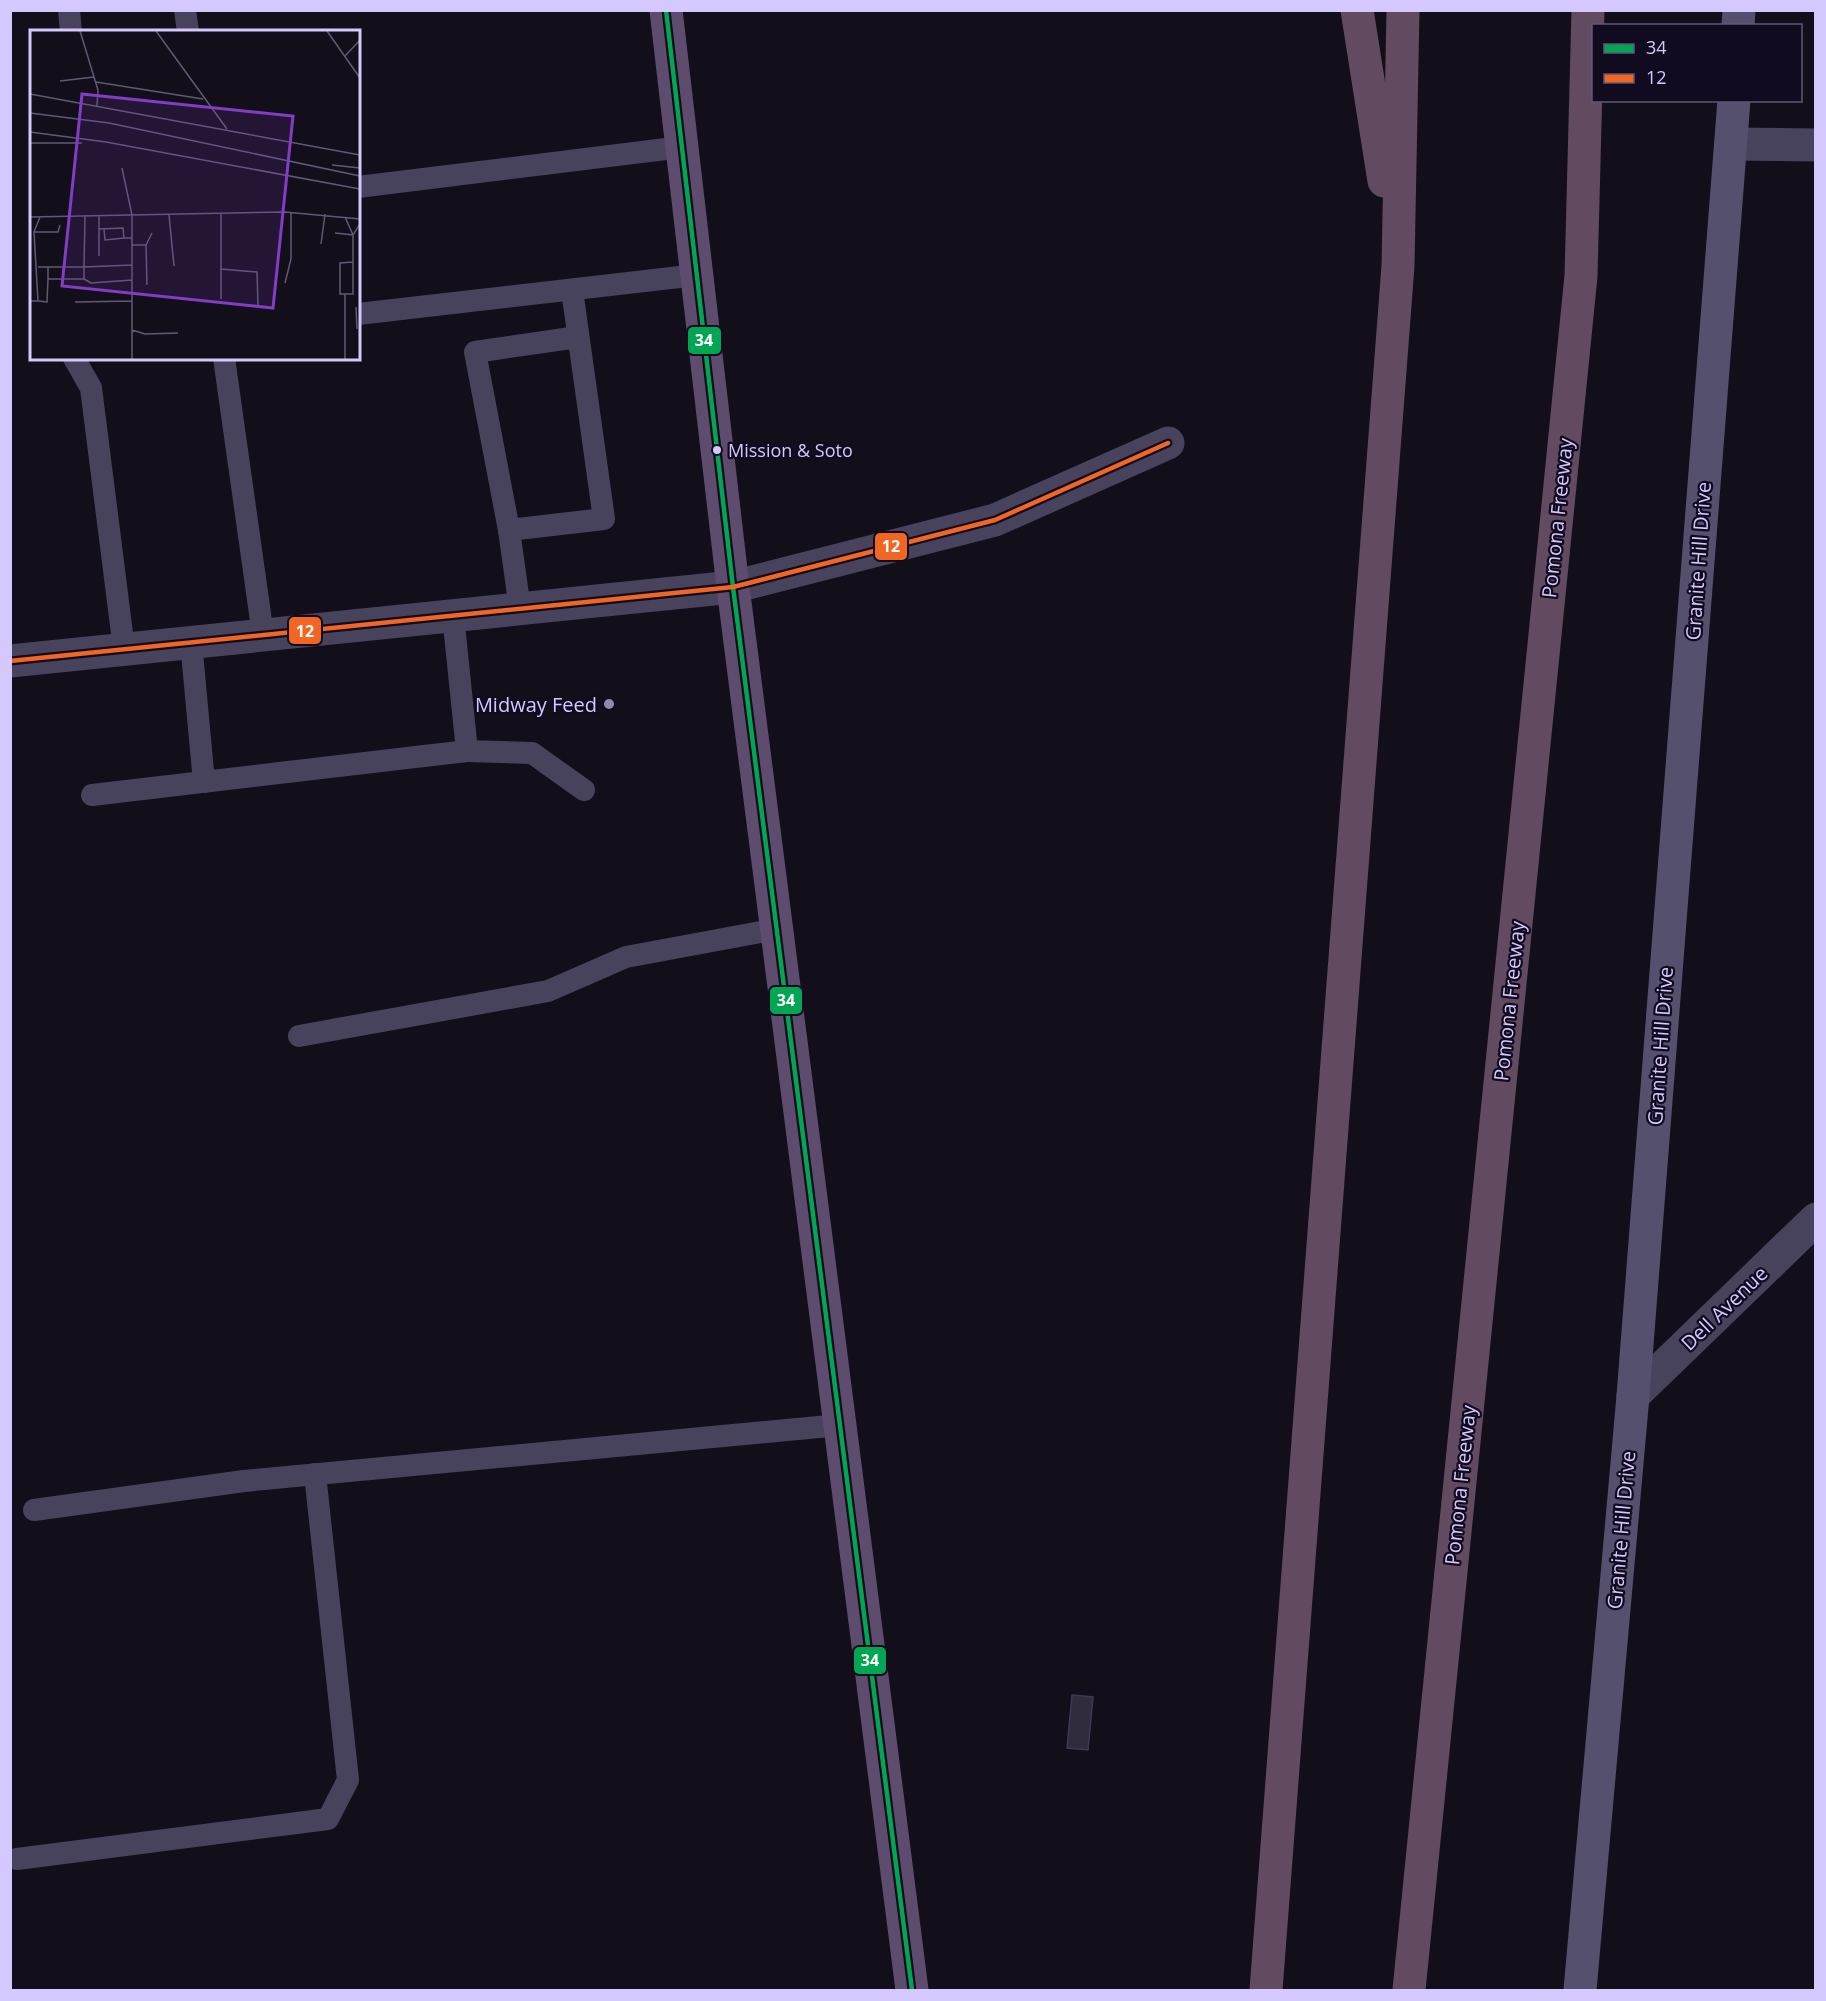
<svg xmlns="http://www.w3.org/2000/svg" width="1826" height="2001" font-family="'Open Sans',sans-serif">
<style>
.building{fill:#302c3d;stroke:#3f3850;stroke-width:1.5}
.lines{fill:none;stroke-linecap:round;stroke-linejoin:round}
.lane{stroke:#47435c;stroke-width:22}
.street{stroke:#47435c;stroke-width:33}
.secondary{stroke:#54506e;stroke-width:33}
.primary{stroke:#5d4c6d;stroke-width:33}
.highway{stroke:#624a61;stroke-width:33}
.bus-1-casing{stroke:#100b1e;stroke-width:9}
.bus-2-casing{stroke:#100b1e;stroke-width:9}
.bus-1{stroke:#00a651;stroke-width:4.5}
.bus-2{stroke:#f26522;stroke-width:4.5}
.bus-dot{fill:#d5c8ff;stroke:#100b1e;stroke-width:2}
.poi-dot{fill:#9187af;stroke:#100b1e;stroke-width:2}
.labels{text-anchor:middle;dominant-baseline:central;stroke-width:4.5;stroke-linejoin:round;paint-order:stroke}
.bus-label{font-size:18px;fill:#d5c8ff;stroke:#100b1e;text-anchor:start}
.street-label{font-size:20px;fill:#d5c8ff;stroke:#100b1e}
.poi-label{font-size:20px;fill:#d5c8ff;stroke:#100b1e;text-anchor:end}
.inset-road{fill:none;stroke:#605976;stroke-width:1.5}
.view{fill:#843cc5;fill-opacity:0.15;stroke:#843cc5;stroke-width:3}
.inset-edge{fill:none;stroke:#d5c8ff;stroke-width:3}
.line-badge{stroke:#100b1e;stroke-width:2}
.badge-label{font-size:16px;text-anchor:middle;font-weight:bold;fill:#fff}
</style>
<rect width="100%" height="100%" fill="#120f1a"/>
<path class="building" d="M1072 1695 1093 1697 1088 1750 1067 1748Z"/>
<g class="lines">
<g class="lane">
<path d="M69 10 71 32"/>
<path d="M185 10 188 32"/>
<path d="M358 187 682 147"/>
<path d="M358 314 697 275"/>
<path d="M74 358 91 388 124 649"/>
<path d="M224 358 263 635"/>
<path d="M509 530 475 352 578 337"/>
<path d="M520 609 509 530 604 519 572 290"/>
<path d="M453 615 467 751 532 753 584 790"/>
<path d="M191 642 204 782"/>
<path d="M92 795 467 751"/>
<path d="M299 1036 548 991 626 957 777 929"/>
<path d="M34 1510 244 1481 840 1425"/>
<path d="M17 1859 328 1819 348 1780 315 1474"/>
</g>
<g class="street">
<path d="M1731 144 1816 145"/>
<path d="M10 661 733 587 995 520 1168 443"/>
<path d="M1633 1396 1816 1219"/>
</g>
<g class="secondary">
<path d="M1738 26 1739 10"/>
<path d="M1580 1990 1633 1396 1734 100"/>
</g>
<path class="primary" d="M666 10 733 587 912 1990"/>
<g class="highway">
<path d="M1357 10 1384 181"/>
<path d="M1266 1990 1398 266 1403 10"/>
<path d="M1409 1990 1581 276 1588 10"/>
</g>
<g class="bus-1-casing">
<path id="bus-1" d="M666 10 733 587 912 1990"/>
</g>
<g class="bus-2-casing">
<path id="bus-2" d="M10 661 733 587 995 520 1168 443"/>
</g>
<use href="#bus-1" class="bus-1"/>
<use href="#bus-2" class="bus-2"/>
</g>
<circle class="bus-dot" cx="717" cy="450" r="5"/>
<circle class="poi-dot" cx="609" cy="704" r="6"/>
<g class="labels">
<g class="bus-label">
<text x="728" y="450">Mission &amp; Soto</text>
</g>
<g class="street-label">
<text transform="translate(1557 518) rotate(-84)">Pomona Freeway</text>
<text transform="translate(1698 561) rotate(-86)">Granite Hill Drive</text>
<text transform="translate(1509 1001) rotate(-84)">Pomona Freeway</text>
<text transform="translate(1660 1046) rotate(-86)">Granite Hill Drive</text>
<text transform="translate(1724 1308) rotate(-44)">Dell Avenue</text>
<text transform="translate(1460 1485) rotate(-84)">Pomona Freeway</text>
<text transform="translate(1621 1530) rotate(-85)">Granite Hill Drive</text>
</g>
<g class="poi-label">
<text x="597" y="704">Midway Feed</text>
</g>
</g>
<g transform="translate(30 30)">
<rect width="330" height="330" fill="#120f1a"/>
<path class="inset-road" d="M50 1 68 60 67 76M126 1 197 99M297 1 330 48M315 26 330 10M30 51 64 47M66 52 173 69M0 64 330 125M0 83 79 93 330 146M0 102 76 112 330 159M0 113H52M302 135 330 138M92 138 102 185V329M191 184V269M139 185 144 236M69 186V226M0 187 255 182 330 189M315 187 323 205 330 194M69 199 93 198 94 208H102M74 199 75 210 94 208M4 202H28L30 195M305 203 323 205V264H310V233L323 232M291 214 295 184M102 215H116L122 203M116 215 117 255M8 237H54L55 186M18 237V249H54M191 239 227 242 228 275M102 250 61 253 54 249V237L102 235M255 253 261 229V182M0 271H8L4 202 10 187M8 271 17 272 18 249M45 272 102 271M326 277 327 299M102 300 115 304 148 303M315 329V264"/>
<path class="view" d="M52 64 263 86 243 278 32 256Z"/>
<rect width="330" height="330" class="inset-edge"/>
</g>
<g class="line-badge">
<rect x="687" y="326" width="35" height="29" rx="6" fill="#00a651"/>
<rect x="874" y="532" width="34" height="29" rx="6" fill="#f26522"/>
<rect x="288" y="616" width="34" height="29" rx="6" fill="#f26522"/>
<rect x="769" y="986" width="34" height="29" rx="6" fill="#00a651"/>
<rect x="853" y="1646" width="34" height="29" rx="6" fill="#00a651"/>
</g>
<g class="badge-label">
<text x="704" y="346">34</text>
<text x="891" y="552">12</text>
<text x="305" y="637">12</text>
<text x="786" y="1006">34</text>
<text x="870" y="1666">34</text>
</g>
<rect width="1826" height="2001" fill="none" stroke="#d5c8ff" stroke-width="24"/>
<rect x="1592" y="24" width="210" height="78" fill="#100b1e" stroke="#5f5778" stroke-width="1.5"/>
<rect x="1604" y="44" width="30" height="9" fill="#00a651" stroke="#5f5778" stroke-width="1.5"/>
<text x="1646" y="54" font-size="18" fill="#d5c8ff">34</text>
<rect x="1604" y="74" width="30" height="9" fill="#f26522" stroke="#5f5778" stroke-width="1.5"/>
<text x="1646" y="84" font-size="18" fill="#d5c8ff">12</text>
</svg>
